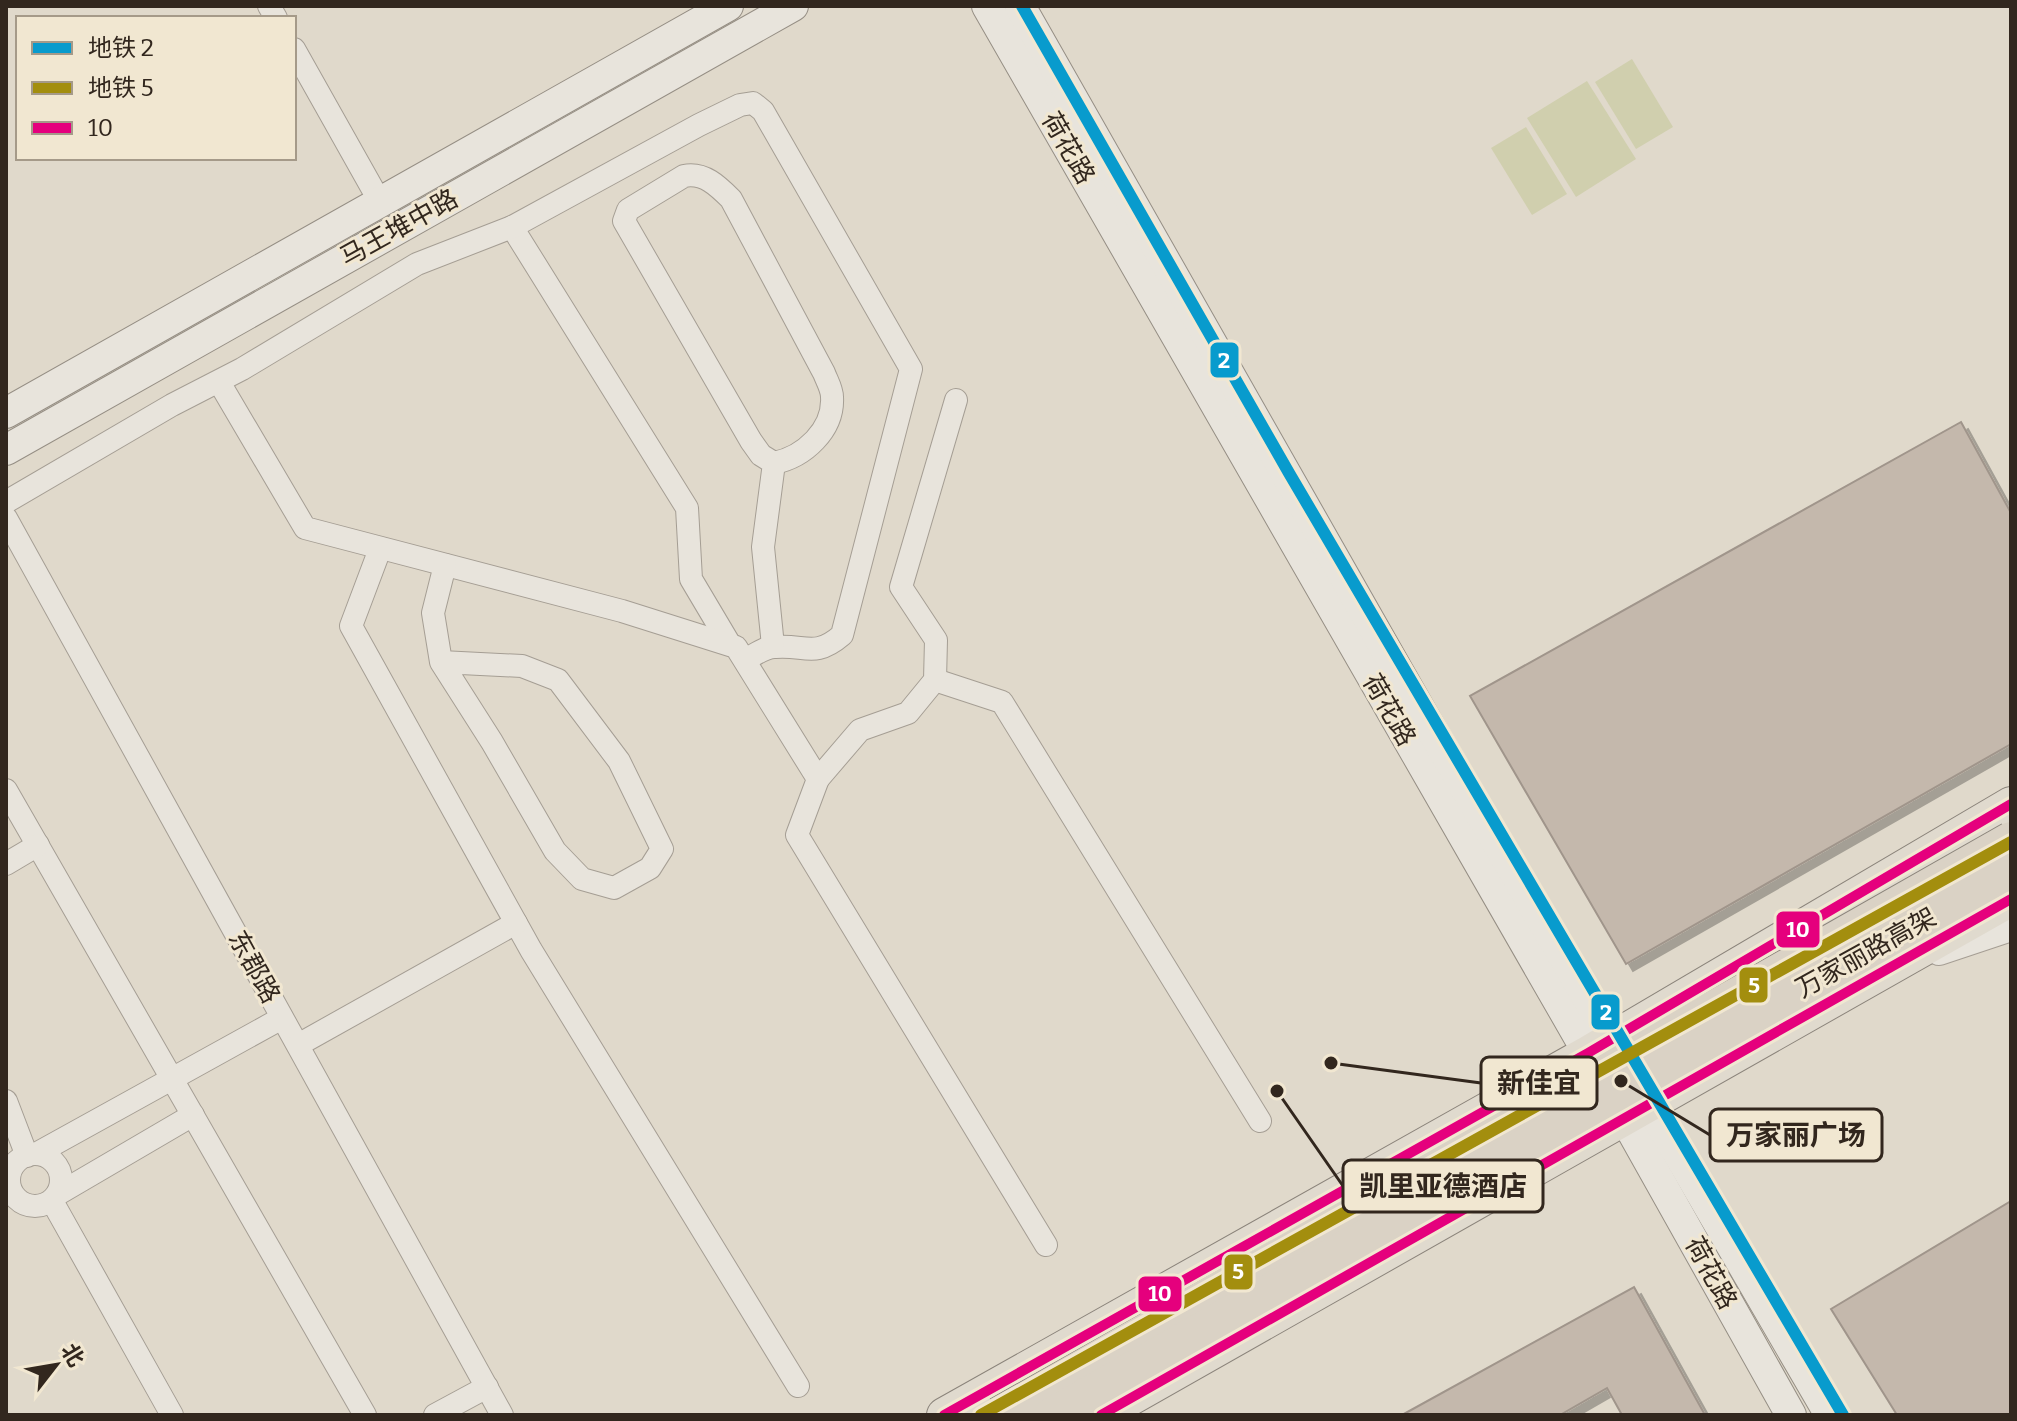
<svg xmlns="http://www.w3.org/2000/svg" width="2017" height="1421" font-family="Bitter,'Noto Sans SC',serif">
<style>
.green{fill:#d0cfae}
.building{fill:#c4b8ac;stroke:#a0958b;stroke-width:2;filter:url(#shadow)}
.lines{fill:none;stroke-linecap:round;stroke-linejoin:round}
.minor-casing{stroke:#a59e94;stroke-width:24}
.tertiary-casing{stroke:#a59e94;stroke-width:30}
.secondary-casing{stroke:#958e84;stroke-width:32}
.primary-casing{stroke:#8b847b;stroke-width:36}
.minor{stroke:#e8e4dc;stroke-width:22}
.tertiary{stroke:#e8e4dc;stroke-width:28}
.secondary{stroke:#e8e4dc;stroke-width:30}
.primary{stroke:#e0dace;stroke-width:34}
.trunk-bridge-casing{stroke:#8b847b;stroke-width:38;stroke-linecap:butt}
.trunk-bridge{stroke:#dad2c5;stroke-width:36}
.bus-1-casing{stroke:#f1e7d1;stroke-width:16}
.bus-1{stroke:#e5007d;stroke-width:10}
.metro-1-casing{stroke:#f1e7d1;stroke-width:18}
.metro-2-casing{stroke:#f1e7d1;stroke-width:18}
.metro-1{stroke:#089bcd;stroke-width:12}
.metro-2{stroke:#a38e0e;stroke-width:12}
.labels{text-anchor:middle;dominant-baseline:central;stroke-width:6;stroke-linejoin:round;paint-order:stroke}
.street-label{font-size:26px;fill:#32271e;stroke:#f1e7d1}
.leader{fill:none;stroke:#32271e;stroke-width:3}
.callout-dot{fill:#32271e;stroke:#f1e7d1;stroke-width:3}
.callout{fill:#f1e7d1;stroke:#32271e;stroke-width:3}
.callout-label{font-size:28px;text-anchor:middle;font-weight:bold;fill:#32271e}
.line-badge{stroke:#f1e7d1;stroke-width:3}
.badge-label{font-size:22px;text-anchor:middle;font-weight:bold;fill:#fff}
</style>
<defs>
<filter id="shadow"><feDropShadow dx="7" dy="7" stdDeviation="0" flood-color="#0004"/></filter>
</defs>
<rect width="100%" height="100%" fill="#e0d9cb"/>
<g class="green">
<path d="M1632 59 1673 127 1636 149 1595 82Z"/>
<path d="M1587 81 1636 159 1576 197 1527 118Z"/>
<path d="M1526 127 1567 194 1532 215 1491 148Z"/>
</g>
<g class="building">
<path d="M1961 422 2011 513V744L1626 964 1470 696Z"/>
<path d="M2011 1201V1415H1897L1831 1309Z"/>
<path d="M1634 1287 1705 1415H1622L1607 1388 1560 1415H1402Z"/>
</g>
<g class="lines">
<g class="minor-casing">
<g id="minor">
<path d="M269 6 276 18"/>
<path d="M294 49 380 202"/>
<path d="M512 227 687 508 691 579 729 643"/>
<path d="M219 382 305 528 622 611 736 647 818 779 797 835 1046 1245"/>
<path d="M6 502 172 405 242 369 417 264 512 227 699 125 740 105 753 103 763 111 911 369 842 635C814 659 805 644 775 647 765 647 754 655 745 660"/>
<path d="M6 518 502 1415"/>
<path d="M380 549 351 626 531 950 798 1386"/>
<path d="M773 646 763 547 774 463 761 455 751 441 624 221 628 210 684 176C704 172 718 186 731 199L824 373C827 381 832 389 832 397 834 430 804 457 774 463"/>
<path d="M441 662 522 666 558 680 619 761 662 849 650 868 614 888 582 879 555 851 492 742 441 662 433 613 445 565"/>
<path d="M935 680 1002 702 1260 1121"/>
<path d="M818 779 860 730 908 713 935 680 936 640 901 587 956 400"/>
<path d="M6 790 365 1415"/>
<path d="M6 864 38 845"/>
<path d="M298 1045 516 923"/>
<path d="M6 1101 27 1156"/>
<path d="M36 1154 282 1018"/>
<circle cx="35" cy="1180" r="26"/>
<path d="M58 1194 193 1115"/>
<path d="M52 1201 172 1415"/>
<path d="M435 1415 487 1387"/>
</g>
</g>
<g class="tertiary-casing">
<path id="tertiary" d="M1939 951 2011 927"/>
</g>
<g class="secondary-casing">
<g id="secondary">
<path d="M987 6 1588 1053 1791 1415"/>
<path d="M1020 6 1435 736 1830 1415"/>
<path d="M6 413 728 6"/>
<path d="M6 450 793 6"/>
</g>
</g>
<g class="primary-casing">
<g id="primary">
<path d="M944 1415 1588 1053 2011 804"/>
<path d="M1101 1415 2011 899"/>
</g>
</g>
<use href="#minor" class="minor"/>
<use href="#tertiary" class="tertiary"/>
<use href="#secondary" class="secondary"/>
<use href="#primary" class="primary"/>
<g class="trunk-bridge-casing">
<g id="trunk-bridge">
<path d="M999 1415 2011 840"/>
<path d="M1053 1415 2011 870"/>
</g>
</g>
<use href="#trunk-bridge" class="trunk-bridge"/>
<g class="bus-1-casing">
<g id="bus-1">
<path d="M944 1415 1588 1053 2011 804"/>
<path d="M1101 1415 2011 899"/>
</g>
</g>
<use href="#bus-1" class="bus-1"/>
<g class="metro-1-casing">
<path id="metro-1" d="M1022 6 1289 473 1843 1415"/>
</g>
<g class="metro-2-casing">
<path id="metro-2" d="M981 1415 2011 842"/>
</g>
<use href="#metro-1" class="metro-1"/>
<use href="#metro-2" class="metro-2"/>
</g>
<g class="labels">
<g class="street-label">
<text transform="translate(1068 148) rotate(60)">荷花路</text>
<text transform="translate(399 228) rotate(-29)">马王堆中路</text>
<text transform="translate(1389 710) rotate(60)">荷花路</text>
<text transform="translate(1866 953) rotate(-29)">万家丽路高架</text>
<text transform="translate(254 967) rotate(61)">东郡路</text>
<text transform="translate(1711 1273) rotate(61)">荷花路</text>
</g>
</g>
<path class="leader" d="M1331 1063L1481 1083M1621 1081L1710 1135M1277 1091L1343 1186"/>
<g class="callout-dot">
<circle cx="1331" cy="1063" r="8"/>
<circle cx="1621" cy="1081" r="8"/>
<circle cx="1277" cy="1091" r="8"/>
</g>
<g class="callout">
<rect x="1481" y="1057" width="116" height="52" rx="8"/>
<rect x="1710" y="1109" width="172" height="52" rx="8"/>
<rect x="1343" y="1160" width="200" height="52" rx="8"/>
</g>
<g class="callout-label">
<text x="1539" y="1093">新佳宜</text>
<text x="1796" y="1145">万家丽广场</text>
<text x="1443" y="1196">凯里亚德酒店</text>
</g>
<g class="line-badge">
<rect x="1209" y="341" width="31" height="38" rx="8" fill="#089bcd"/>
<rect x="1775" y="910" width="46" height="39" rx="8" fill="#e5007d"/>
<rect x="1738" y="966" width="31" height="38" rx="8" fill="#a38e0e"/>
<rect x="1590" y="993" width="31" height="38" rx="8" fill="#089bcd"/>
<rect x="1223" y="1253" width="31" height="38" rx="8" fill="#a38e0e"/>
<rect x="1137" y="1275" width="46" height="38" rx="8" fill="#e5007d"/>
</g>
<g class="badge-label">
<text x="1224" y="368">2</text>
<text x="1798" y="937">10</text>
<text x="1754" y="993">5</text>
<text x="1606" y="1020">2</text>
<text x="1238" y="1279">5</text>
<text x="1160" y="1301">10</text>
</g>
<rect width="2017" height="1421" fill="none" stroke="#32271e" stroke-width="16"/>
<rect x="16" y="16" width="280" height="144" fill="#f1e7d1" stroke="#a59a89" stroke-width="2"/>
<rect x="32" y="42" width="40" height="12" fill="#089bcd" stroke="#a59a89" stroke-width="2"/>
<text x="88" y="56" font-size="24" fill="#32271e">地铁 2</text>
<rect x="32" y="82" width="40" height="12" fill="#a38e0e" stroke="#a59a89" stroke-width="2"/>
<text x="88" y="96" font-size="24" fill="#32271e">地铁 5</text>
<rect x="32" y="122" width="40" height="12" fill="#e5007d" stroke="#a59a89" stroke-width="2"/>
<text x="88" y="136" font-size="24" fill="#32271e">10</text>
<g transform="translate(56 1365) rotate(59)" stroke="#f1e7d1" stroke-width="6" paint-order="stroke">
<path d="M0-6L14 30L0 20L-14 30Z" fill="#32271e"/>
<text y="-12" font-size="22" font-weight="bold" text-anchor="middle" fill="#32271e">北</text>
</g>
</svg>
